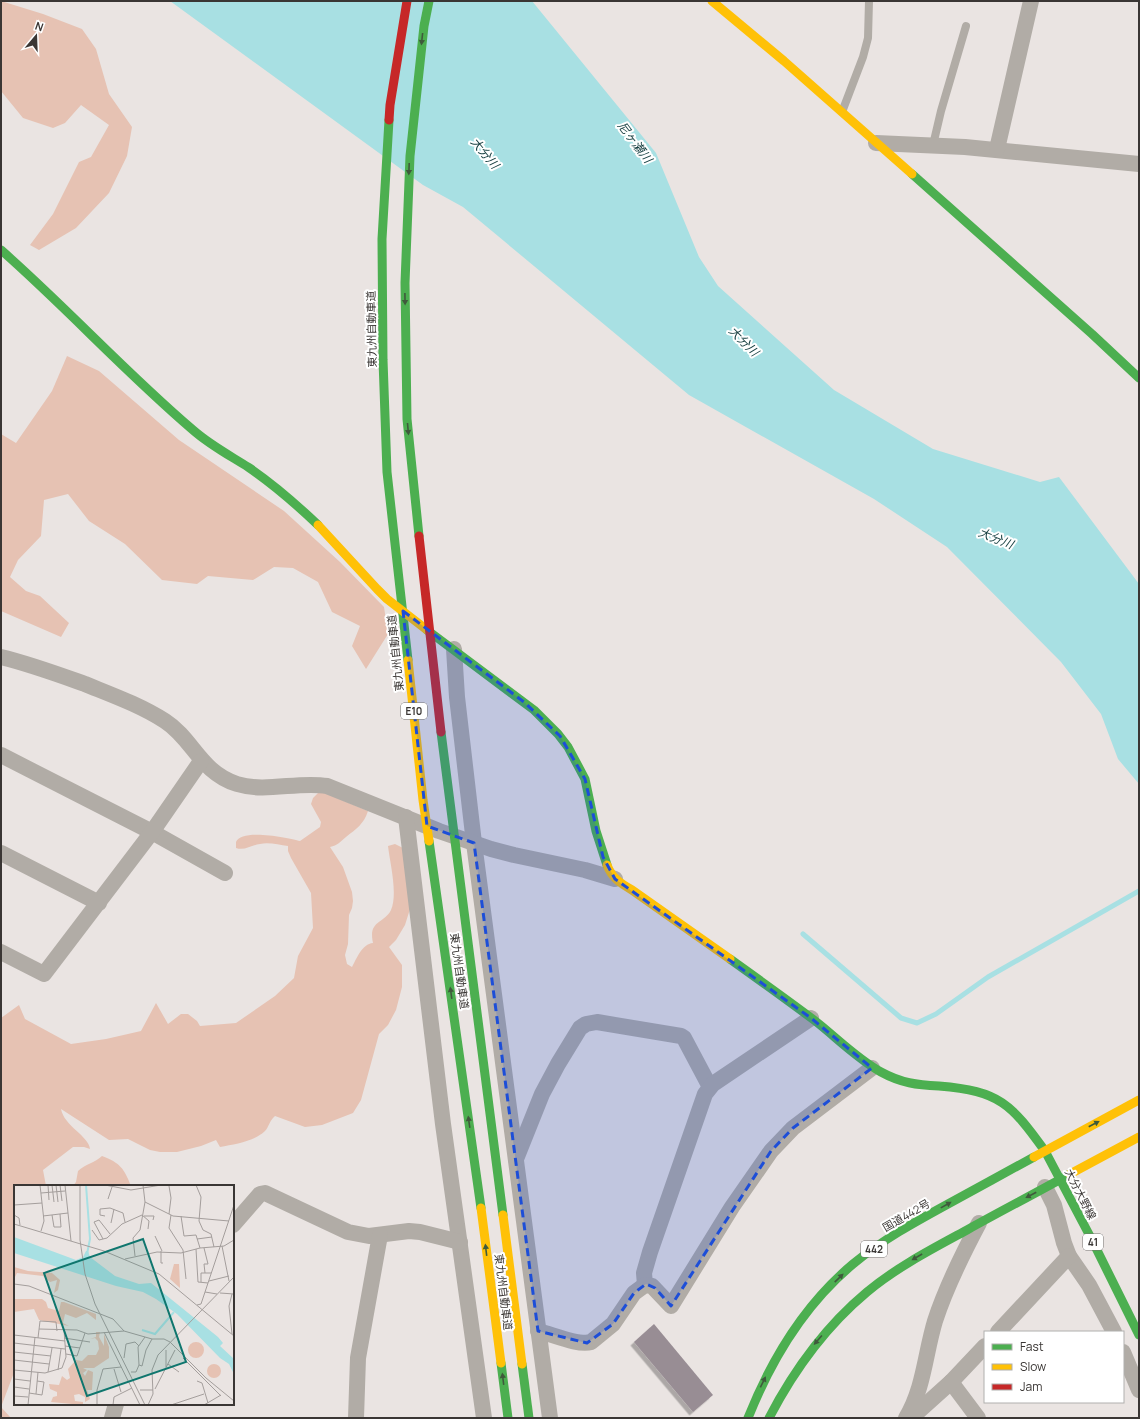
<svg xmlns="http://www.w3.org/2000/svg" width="1140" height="1419" font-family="Manrope,'Noto Sans JP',sans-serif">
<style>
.green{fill:#e6c2b3}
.water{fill:#a8e0e3}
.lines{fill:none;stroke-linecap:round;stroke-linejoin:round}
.stream{stroke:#a8e0e3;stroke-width:5}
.building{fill:#988d94;filter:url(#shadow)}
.lane{stroke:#b1aca6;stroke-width:8}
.street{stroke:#b1aca6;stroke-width:16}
.fast{stroke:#4caf50;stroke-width:9}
.slow{stroke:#ffc107;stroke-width:9}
.jam{stroke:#c62828;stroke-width:9}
.oneway{fill:#3f5a3c}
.marked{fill:#1d4ed8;fill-opacity:0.2;stroke:#1d4ed8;stroke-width:3;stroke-dasharray:8 5;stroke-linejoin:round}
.labels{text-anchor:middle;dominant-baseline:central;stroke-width:4;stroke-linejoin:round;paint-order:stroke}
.shield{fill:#fff;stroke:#757271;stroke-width:1}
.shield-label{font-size:10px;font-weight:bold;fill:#3a3634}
.street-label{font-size:11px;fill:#3a3634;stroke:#fff}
.water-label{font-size:12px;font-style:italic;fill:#184042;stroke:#fff}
.inset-river{fill:none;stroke:#a8e0e3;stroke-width:2}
.inset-road{fill:none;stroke:#a49e9c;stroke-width:1}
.view{fill:#0f766e;fill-opacity:0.15;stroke:#0f766e;stroke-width:2}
.inset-edge{fill:none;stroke:#3a3634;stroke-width:2}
</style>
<defs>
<filter id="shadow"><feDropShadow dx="-3.5" dy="3.5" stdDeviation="0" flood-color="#0004"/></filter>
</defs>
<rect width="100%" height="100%" fill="#eae4e2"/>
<g class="green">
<path d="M1 1 43 14 82 29 96 49 109 94 132 127 127 156 109 193 76 228 39 250 30 245 53 214 79 162 91 157 109 125 81 105 65 123 53 128 23 118 1 91Z"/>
<path d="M67 356 99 371 179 440 284 511 340 562 384 607 388 634 366 669 352 646 360 626 332 612 318 582 293 568 274 567 253 580 208 576 197 584 162 580 125 544 89 521 68 494 44 500 41 536 18 560 10 577 26 591 40 596 69 623 61 637 1 611V434L16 443 52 391Z"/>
<path d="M320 791 368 811C364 824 356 829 346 837 339 843 338 845 330 847L343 867 352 892 353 901 352 908 349 915 348 944 345 955 347 964 352 967C357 958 362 944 373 943 368 920 384 924 391 910 398 894 390 863 388 846L395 844 403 848 410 909 405 925 396 940 389 947 402 965V987L396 1010 388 1025 379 1034 361 1100 353 1113 322 1125 305 1127 275 1116C269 1121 269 1127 265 1131 253 1142 235 1144 220 1147L216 1140 201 1146 177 1152H160L150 1150 128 1139 109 1140 61 1109C64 1126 89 1136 90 1149L84 1147H73L43 1170 46 1186H15V1370L1 1407 11 1418H1V1018L19 1005 25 1019 71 1044 106 1039 141 1031 156 1003 168 1024 181 1014H188L197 1021 200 1026 236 1023 275 996 294 978 298 956 313 928 311 893 291 858 288 851V846C279 845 269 842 260 844 251 845 245 851 236 848 236 848 236 843 236 842 241 828 289 838 300 841L320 827 321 822 311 804 313 798Z"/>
<path d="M102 1156C120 1163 124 1168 131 1186H73L76 1182 78 1171C85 1164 95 1163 102 1156Z"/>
</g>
<path class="water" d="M170 1H532L656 153 699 257 718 286 834 390 933 449 1040 482 1059 477 1139 584V784L1118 759 1101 714 1061 662 947 547 874 499 689 395 463 207 423 185Z"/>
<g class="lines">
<path class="stream" d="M803 934 901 1018 917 1023 936 1014 988 977 1139 891"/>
</g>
<path class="building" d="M654 1324 713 1395 693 1412 634 1342Z"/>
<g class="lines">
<g class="lane">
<path d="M842 112 863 57 868 38 869 1"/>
<path d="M933 145 941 111 966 26"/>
</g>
<g class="street">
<path d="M876 143 965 147 1139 164"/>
<path d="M997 149 1031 1"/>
<path d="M454 649 457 697 474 843 550 1418"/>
<path d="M1 657C30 664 57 674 85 684 112 695 140 705 165 721 193 739 200 772 237 784 266 793 298 781 327 786L439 831 491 849 514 855 585 870 615 879"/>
<path d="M1 755 152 832 225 873"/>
<path d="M406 817 443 1124 484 1418"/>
<path d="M1 853 99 903"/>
<path d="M1 952 44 974 152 832 201 761"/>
<path d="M516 1159 542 1094 558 1064 580 1028 586 1024 597 1022 681 1036 684 1038 710 1087"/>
<path d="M1045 1187 1054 1205 1064 1243 1069 1256 1089 1285 1114 1332"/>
<path d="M233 1225 260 1194 265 1193 348 1232 369 1236 409 1231 420 1232 460 1242"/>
<path d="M645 1285 644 1273 650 1252 705 1094 713 1084 811 1018"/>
<path d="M538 1331C552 1334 578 1346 591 1342L613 1324 634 1293 645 1285 652 1286 671 1306 732 1207 771 1151 793 1128 872 1068"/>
<path d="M998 1332 1069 1256"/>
<path d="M1123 1352 1139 1390"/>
<path d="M951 1382 978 1418"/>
<path d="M112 1418 116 1404"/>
<path d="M356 1418 358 1358 380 1235"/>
<path d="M906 1418C924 1388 925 1354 935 1321 946 1287 962 1255 979 1223"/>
<path d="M911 1418 951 1382 985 1346"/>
</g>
<g class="fast">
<path d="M389 120 382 239 383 360 387 472 408 660"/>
<path d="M912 174 1092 334 1139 378"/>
<path d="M1 250C67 308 126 373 193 430 210 445 229 455 248 467 273 484 296 504 318 525"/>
<path d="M419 536 407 419 405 283 410 156 424 26 429 1"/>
<path d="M427 630 534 710 558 734 568 747 585 779 596 831 607 865"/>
<path d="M441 732 503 1215"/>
<path d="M429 841 481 1208"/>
<path d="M730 959C758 979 786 999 814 1020 836 1037 856 1058 881 1072 901 1083 917 1085 939 1086 1000 1091 1011 1104 1045 1151"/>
<path d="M1045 1151 1092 1240 1139 1335"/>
<path d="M501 1363 508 1418"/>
<path d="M522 1364 529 1418"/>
<path d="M748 1418C771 1360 804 1305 853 1264 882 1240 915 1222 948 1204 977 1188 1005 1173 1034 1157"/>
<path d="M769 1418C794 1370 825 1327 867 1292 897 1267 932 1249 967 1230 1001 1211 1036 1193 1070 1174"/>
</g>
<g class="slow">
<path d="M712 1 784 61 912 174"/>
<path d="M318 525 377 589 387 599 427 630"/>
<path d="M408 660 423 800 429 841"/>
<path d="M607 865C612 878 620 883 632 890L730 959"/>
<path d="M1034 1157 1139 1100"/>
<path d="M1070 1174 1139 1137"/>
<path d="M481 1208 501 1363"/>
<path d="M503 1215 522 1364"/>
</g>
<g class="jam">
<path d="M389 120 390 105 407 1"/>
<path d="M419 536 441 732"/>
</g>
</g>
<defs><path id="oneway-solid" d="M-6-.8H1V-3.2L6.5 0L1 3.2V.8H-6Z"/></defs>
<g class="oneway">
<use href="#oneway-solid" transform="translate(422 39) rotate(96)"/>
<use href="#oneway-solid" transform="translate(409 169) rotate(92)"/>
<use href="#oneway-solid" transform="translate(405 299) rotate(89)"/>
<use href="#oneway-solid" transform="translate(408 429) rotate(85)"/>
<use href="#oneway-solid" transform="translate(451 993) rotate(-98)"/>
<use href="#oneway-solid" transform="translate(469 1122) rotate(-98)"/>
<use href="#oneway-solid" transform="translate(1094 1124) rotate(-28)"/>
<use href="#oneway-solid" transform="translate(1031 1195) rotate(152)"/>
<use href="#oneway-solid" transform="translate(946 1205) rotate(-29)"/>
<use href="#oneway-solid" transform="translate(486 1250) rotate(-97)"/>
<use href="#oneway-solid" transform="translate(917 1257) rotate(150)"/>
<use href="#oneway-solid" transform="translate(839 1278) rotate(-44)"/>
<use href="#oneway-solid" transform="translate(818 1340) rotate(131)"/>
<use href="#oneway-solid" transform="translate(503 1379) rotate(-97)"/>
<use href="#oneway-solid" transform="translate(763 1382) rotate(-64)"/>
</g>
<path class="marked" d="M403 611 524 702 560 736 585 779 603 857 615 879 811 1018 872 1068 793 1128 771 1151 671 1306 655 1288 646 1284 634 1293 613 1324 587 1343 538 1331 474 843 427 826Z"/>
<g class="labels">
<g class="shield">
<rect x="401" y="703" width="26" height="16" rx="3"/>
<rect x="1083" y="1234" width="20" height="16" rx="3"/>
<rect x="861" y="1241" width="26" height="16" rx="3"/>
</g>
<g class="shield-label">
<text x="414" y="711">E10</text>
<text x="1093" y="1242">41</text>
<text x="874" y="1249">442</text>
</g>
<g class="street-label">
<text transform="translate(371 329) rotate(-91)">東九州自動車道</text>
<text transform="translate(395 653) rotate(-96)">東九州自動車道</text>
<text transform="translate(460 971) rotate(82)">東九州自動車道</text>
<text transform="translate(1081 1194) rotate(63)">大分大野線</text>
<text transform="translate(906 1215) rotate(-30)">国道442号</text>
<text transform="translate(504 1292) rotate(83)">東九州自動車道</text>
</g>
<g class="water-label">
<text transform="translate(635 142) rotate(53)">尼ヶ瀬川</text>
<text transform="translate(485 153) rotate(50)">大分川</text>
<text transform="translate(744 341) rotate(45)">大分川</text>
<text transform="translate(996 538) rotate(22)">大分川</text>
</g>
</g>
<g transform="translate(14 1185)">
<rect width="220" height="220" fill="#eae4e2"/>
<path d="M160 79H165L166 103 156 94ZM0 82 14 86 38 88 46 95 44 105 40 108 43 95 36 97 29 91 3 88 0 94ZM0 114H28L32 117 34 123 45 126 47 117H50L82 129V135L73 128 62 133 51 129 49 138 55 141 25 135 20 124 0 127ZM82 147H86L85 152 90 161V149L95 162V173L80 183H69L73 185 69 188 71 191 74 185 79 187 78 205H73L76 214 71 217V212L65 209 60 210 61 216 69 217V220L37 217 39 212 43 211V207L36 204 35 199 45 200 48 191 53 195 56 193 54 184 62 175 68 176 74 170H82L85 164 84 156 81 153 76 154 82 152ZM174 165a8 8 0 1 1 16 0a8 8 0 1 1-16 0ZM193 186a7 7 0 1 1 14 0a7 7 0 1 1-14 0Z" fill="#e6c2b3"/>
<path d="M0 52 62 75 69 72 72 66H74L76 72 101 91 125 99 137 98 204 152 209 158 206 161 220 174V189L215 179 206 173 163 129 142 114 129 107 102 101 0 68Z" fill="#a8e0e3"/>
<path class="inset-river" d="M72 0 76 54 73 69M128 145 141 149 160 127"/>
<path class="inset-road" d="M26 0 30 36 27 46M34 0 35 15M38 0 40 17M42 0 44 17M46 0 48 16M51 0 57 56M66 0V55L71 89 81 119 131 220M91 0 117 5 147 0M153 0H168M182 0 187 12 185 36 189 45 197 49 200 62M27 8 51 6M94 14 98 2M131 17 159 31 215 36M0 20 28 18M155 29 157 13 155 1M0 30 5 33 6 40M38 30 40 42H47L46 29M157 30 155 43 169 65 172 94M29 31 54 28M91 31 86 30V24L96 23 109 28 111 37M130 31H140L139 35M167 31 170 51 182 50 186 63M97 38 100 24M0 39 90 66 145 89 220 151M78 45 85 55 93 53 108 39 128 30 135 36 134 44M141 51 148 66M89 54 80 37 85 35 96 49M183 54 198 52M208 61 215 96M190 63 194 79H190L191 88M182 64 184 97 194 98M147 66V78H149M121 71 119 53 126 45 131 17 129 0M111 74 143 67 167 68 186 63 210 61 220 55M195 96 215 91M187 97V88H197M0 99 15 101 99 134 110 146 138 154H150L156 157M206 108 220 109M203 109 191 107 220 20M218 109 215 121 218 149M183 120 187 119 191 107M25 144 63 145 74 149 110 146M90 147 126 220M0 150 51 156M24 153 26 136 42 137 43 146M50 153 76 157M156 157 192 193 220 216M0 158 51 164M51 161 66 163M0 167 37 171M52 169 63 171 71 148M110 173 112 159 121 157 125 161M169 173 207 211M0 175 35 179M154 179 165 187M125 180 124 162 131 152M152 182V165M100 184 107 207M0 185 31 188 48 183 52 172 50 145M44 185 47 164M34 187 38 163M117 187H122L125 180 128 181 132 165 138 154M0 194 16 196M183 196 188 198 194 218M0 202 15 204M141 204 161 165M126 205H139M15 208 28 210 30 197 23 196M22 209 24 187M0 211 14 212M14 220 21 152M83 220V205L89 184 107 182M99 220 100 212 118 203M134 220 139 209 138 185 144 170 220 92M157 220 190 209M190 220 207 210"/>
<path class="view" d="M129 54 172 177 73 211 30 88Z"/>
<rect width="220" height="220" class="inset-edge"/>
</g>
<rect width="1140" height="1419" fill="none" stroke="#3a3634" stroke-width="4"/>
<rect x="984" y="1331" width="140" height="72" fill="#ffffff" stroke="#b0afae"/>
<rect x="992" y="1344" width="20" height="6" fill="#4caf50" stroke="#b0afae"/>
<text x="1020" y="1351" font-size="12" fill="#3a3634">Fast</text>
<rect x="992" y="1364" width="20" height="6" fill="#ffc107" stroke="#b0afae"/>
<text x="1020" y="1371" font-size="12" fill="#3a3634">Slow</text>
<rect x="992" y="1384" width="20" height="6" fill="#c62828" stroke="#b0afae"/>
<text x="1020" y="1391" font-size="12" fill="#3a3634">Jam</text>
<g transform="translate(36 36) rotate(19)" stroke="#ffffff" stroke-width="3" paint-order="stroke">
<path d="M0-3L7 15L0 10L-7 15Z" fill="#3a3634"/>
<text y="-6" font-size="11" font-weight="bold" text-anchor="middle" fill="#3a3634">N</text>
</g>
</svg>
